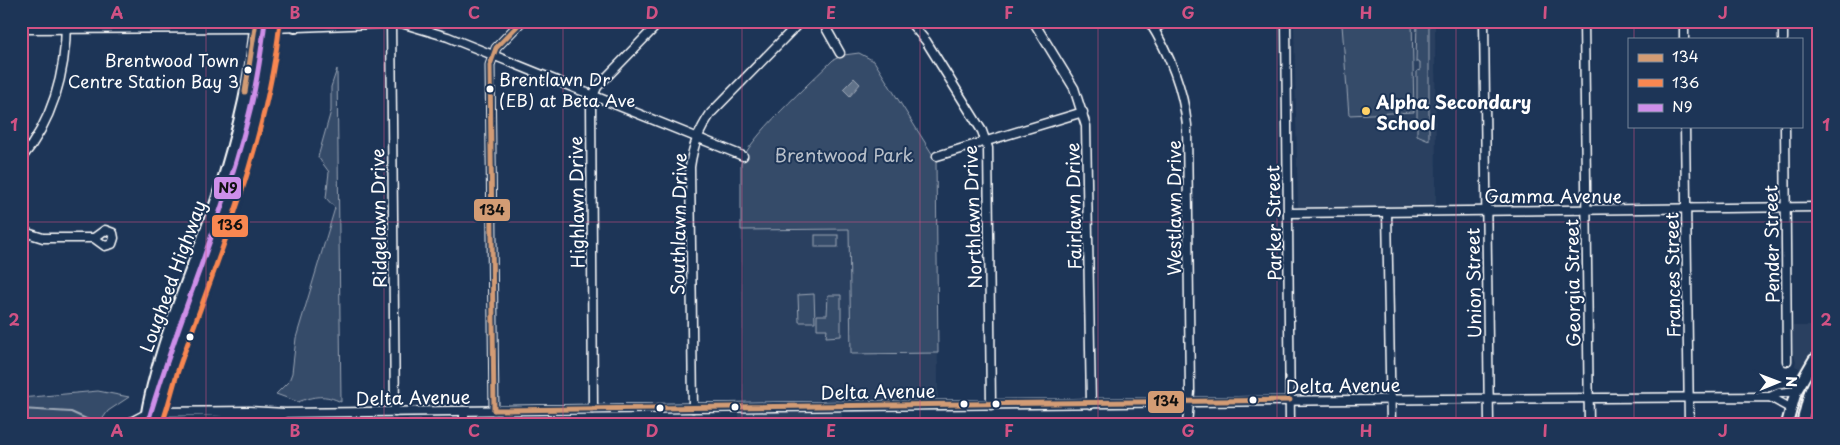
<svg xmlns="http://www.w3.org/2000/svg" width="1840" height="445" font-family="'Playpen Sans',sans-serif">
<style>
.built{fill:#2a4161}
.green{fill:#364b69;stroke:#9aa5b4}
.water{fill:#617289;stroke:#a0aab8}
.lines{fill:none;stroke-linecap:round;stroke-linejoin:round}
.stream{stroke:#a0aab8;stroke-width:2}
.minor-casing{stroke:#fff;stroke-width:11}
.major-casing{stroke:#fff;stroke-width:14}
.minor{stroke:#1d3557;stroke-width:8}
.major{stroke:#1d3557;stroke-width:10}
.bus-1-casing{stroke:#1d3557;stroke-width:9}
.bus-2-casing{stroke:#1d3557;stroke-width:9}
.bus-3-casing{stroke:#1d3557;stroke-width:9}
.bus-1{stroke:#d39c74;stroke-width:5}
.bus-2{stroke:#f88751;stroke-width:5}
.bus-3{stroke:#ce8fe9;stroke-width:5}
.grid{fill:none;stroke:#d15284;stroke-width:1;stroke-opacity:0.55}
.bus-dot{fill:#fff;stroke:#1d3557;stroke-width:2}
.poi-dot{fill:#ffd166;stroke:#1d3557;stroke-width:2}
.labels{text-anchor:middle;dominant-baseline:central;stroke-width:4;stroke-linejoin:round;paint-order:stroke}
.bus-label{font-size:17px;fill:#fff;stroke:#1d3557;text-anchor:end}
.poi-label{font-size:18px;font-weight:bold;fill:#fff;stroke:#1d3557;text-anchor:start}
.park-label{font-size:18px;fill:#b9c0ca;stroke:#1d3557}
.street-label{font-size:18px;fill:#fff;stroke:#1d3557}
.line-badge{stroke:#1d3557;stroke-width:2}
.pale-badge-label{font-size:14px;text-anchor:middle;font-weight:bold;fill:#111}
.neatline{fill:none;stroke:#d15284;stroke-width:2}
.grid-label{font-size:16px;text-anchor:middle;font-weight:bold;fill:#d15284}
</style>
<rect width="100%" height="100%" fill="#1d3557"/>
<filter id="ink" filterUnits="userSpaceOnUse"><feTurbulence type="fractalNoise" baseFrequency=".02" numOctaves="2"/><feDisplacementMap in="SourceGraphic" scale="10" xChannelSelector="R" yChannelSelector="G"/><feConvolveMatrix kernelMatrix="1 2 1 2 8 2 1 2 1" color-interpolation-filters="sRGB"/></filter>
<g filter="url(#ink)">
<g class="built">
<path d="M1294 21H1435L1436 206 1298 210Z"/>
<path d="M937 228 938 398 743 402 741 230Z"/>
<path d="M1793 326H1819V346L1801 369 1795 366 1796 361 1793 352Z"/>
<path d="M842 411V424H739V413Z"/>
</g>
<g class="green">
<path d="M1412 21 1414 112 1349 115 1342 25Z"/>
<path d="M1417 21H1429V140L1417 135V71L1420 70V62H1416Z"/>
<path d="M859 53 874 61 936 160 938 353 851 354 849 229 741 230V164C744 142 814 79 833 60L844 55Z"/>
<path d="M337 69 341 402C325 394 314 396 298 402L276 394 289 381 292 373 296 338 335 208 326 198 329 172 318 157 331 111V87Z"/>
<rect x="815" y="235" width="23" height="12"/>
<path d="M814 294 815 322H799L798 295Z"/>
<path d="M828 295H841V336L826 337 827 329H817V315H827Z"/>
<path d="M98 391 129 397 108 411 99 424H21V398Z"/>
<path d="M454 420V424H402V421Z"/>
</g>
<path class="water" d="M854 78 860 84 850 96 843 89Z"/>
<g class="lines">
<path class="stream" d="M21 409 71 412 93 422"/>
<g class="minor-casing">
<g id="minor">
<path d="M822 21 840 53"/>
<path d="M909 21 926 41 982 131 988 148 991 405"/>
<path d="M1033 21 1074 88 1086 126 1091 404"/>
<path d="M1149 21C1169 53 1183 87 1187 125L1190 392 1187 424"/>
<path d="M1286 21 1290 424"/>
<path d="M1484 21 1489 424"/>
<path d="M1584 21 1589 424"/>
<path d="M1684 21V39"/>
<path d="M1783 21V39"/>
<path d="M391 23 395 412"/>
<path d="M21 29 273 28 401 23 448 37 743 156"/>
<path d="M1154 29 1167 21"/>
<path d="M1685 126 1689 424"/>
<path d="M1785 126 1787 361"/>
<path d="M937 156 1083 112"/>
<path d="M21 159C54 119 66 72 66 21"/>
<path d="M1387 212 1391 424"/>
<path d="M1288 213 1819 207"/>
<path d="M21 231 43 238H94L105 246 112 244 114 238 113 233 105 230 94 238"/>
<path d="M1770 397 1779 393 1796 391"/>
<path d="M693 408 690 167C693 145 699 131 711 113L801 21"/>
<path d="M593 409 591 101 597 87 661 21"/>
<path d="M494 410 490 65 496 48 522 21"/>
<path d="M464 411V424"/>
<path d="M153 421 258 418 284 414"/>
<path d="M127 424 146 414 157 412 249 411 285 413 1439 399 1770 397 1790 408"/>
</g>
</g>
<g class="major-casing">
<g id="major">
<path d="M290 21 295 27"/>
<path d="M145 424C157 346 192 274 217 199 235 143 252 81 256 21"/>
<path d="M155 424C190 288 261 163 273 21"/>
<path d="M1787 424 1796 391 1814 360 1819 358"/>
<path d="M1802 424 1810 392 1819 373"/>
</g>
</g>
<use href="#minor" class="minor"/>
<use href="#major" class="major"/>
<g class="bus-1-casing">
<g id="bus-1">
<path d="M245 92 256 21"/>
<path d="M494 410 1290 400"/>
<path d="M494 410 490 65 496 48 522 21"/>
</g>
</g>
<g class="bus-2-casing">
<path id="bus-2" d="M162 424C170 402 174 380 182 359 222 248 267 140 280 22"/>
</g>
<g class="bus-3-casing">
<path id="bus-3" d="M148 422C177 321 221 224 247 122 256 89 261 55 265 21"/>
</g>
<use href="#bus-1" class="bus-1"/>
<use href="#bus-2" class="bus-2"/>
<use href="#bus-3" class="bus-3"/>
</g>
</g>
<path class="grid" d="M206 21V424M384 21V424M563 21V424M742 21V424M920 21V424M1098 21V424M1277 21V424M1456 21V424M1634 21V39M1634 126V424M21 222H1819"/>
<g class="bus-dot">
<circle cx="248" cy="70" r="4.5"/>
<circle cx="490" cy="89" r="4.5"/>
<circle cx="190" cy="337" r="4.5"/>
<circle cx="1253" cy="400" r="4.5"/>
<circle cx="964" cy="404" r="4.5"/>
<circle cx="996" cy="404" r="4.5"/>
<circle cx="735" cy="407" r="4.5"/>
<circle cx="660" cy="408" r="4.5"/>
</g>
<circle class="poi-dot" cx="1366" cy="111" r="5"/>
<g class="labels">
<g class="bus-label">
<text x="239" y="60">Brentwood Town<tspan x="239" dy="21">Centre Station Bay 3</tspan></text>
<text x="499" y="79" text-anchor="start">Brentlawn Dr<tspan x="499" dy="21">(EB) at Beta Ave</tspan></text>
</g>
<g class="poi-label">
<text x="1376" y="101">Alpha Secondary<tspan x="1376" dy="21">School</tspan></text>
</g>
<g class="park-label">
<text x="844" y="154">Brentwood Park</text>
</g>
<g class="street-label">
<text x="1553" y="195">Gamma Avenue</text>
<text transform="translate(576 202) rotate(-91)">Highlawn Drive</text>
<text transform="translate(1073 206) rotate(-91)">Fairlawn Drive</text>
<text transform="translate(1173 208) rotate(-90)">Westlawn Drive</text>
<text transform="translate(972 217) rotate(-92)">Northlawn Drive</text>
<text transform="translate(378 218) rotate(-91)">Ridgelawn Drive</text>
<text transform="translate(1273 223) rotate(-91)">Parker Street</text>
<text transform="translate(678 224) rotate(-89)">Southlawn Drive</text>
<text transform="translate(1771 244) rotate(-91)">Pender Street</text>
<text transform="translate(1672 275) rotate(-91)">Frances Street</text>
<text transform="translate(172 276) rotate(-70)">Lougheed Highway</text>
<text transform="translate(1473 283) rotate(-91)">Union Street</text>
<text transform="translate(1572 283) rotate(-91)">Georgia Street</text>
<text transform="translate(1343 385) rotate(-1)">Delta Avenue</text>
<text transform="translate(878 391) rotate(-1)">Delta Avenue</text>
<text transform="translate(413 397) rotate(-1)">Delta Avenue</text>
</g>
</g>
<g class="line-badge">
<rect x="213" y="176" width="29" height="24" rx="5" fill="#ce8fe9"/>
<rect x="473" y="198" width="38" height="24" rx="5" fill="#d39c74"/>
<rect x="211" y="214" width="38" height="24" rx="5" fill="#f88751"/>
<rect x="1147" y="390" width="38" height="24" rx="5" fill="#d39c74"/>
</g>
<g class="pale-badge-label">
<text x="228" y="193">N9</text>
<text x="492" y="215">134</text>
<text x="230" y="230">136</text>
<text x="1166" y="406">134</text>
</g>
<rect width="1840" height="445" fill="none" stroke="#1d3557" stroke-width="55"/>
<rect x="1628" y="38" width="175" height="90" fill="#1d3557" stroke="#77869a"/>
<rect x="1638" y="54" width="25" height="8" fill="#d39c74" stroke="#77869a"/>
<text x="1672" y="62" font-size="15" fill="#ffffff">134</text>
<rect x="1638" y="79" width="25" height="8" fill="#f88751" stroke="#77869a"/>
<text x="1672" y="88" font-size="15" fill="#ffffff">136</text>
<rect x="1638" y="104" width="25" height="8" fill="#ce8fe9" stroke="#77869a"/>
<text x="1672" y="112" font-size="15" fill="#ffffff">N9</text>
<g transform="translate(1778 382) rotate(89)" stroke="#1d3557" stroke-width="4" paint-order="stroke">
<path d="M0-4L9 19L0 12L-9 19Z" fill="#ffffff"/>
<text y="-8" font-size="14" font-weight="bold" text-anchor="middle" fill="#ffffff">N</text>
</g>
<rect x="28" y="28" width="1784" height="390" class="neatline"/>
<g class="grid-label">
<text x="117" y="19">A</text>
<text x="295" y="19">B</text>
<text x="474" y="19">C</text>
<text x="652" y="19">D</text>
<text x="831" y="19">E</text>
<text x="1009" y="19">F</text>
<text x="1188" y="19">G</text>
<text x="1366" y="19">H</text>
<text x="1545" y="19">I</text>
<text x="1723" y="19">J</text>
<text x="14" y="131">1</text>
<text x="1826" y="131">1</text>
<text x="14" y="326">2</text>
<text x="1826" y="326">2</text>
<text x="117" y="437">A</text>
<text x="295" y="437">B</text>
<text x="474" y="437">C</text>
<text x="652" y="437">D</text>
<text x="831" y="437">E</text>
<text x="1009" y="437">F</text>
<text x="1188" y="437">G</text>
<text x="1366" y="437">H</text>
<text x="1545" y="437">I</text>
<text x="1723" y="437">J</text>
</g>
</svg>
